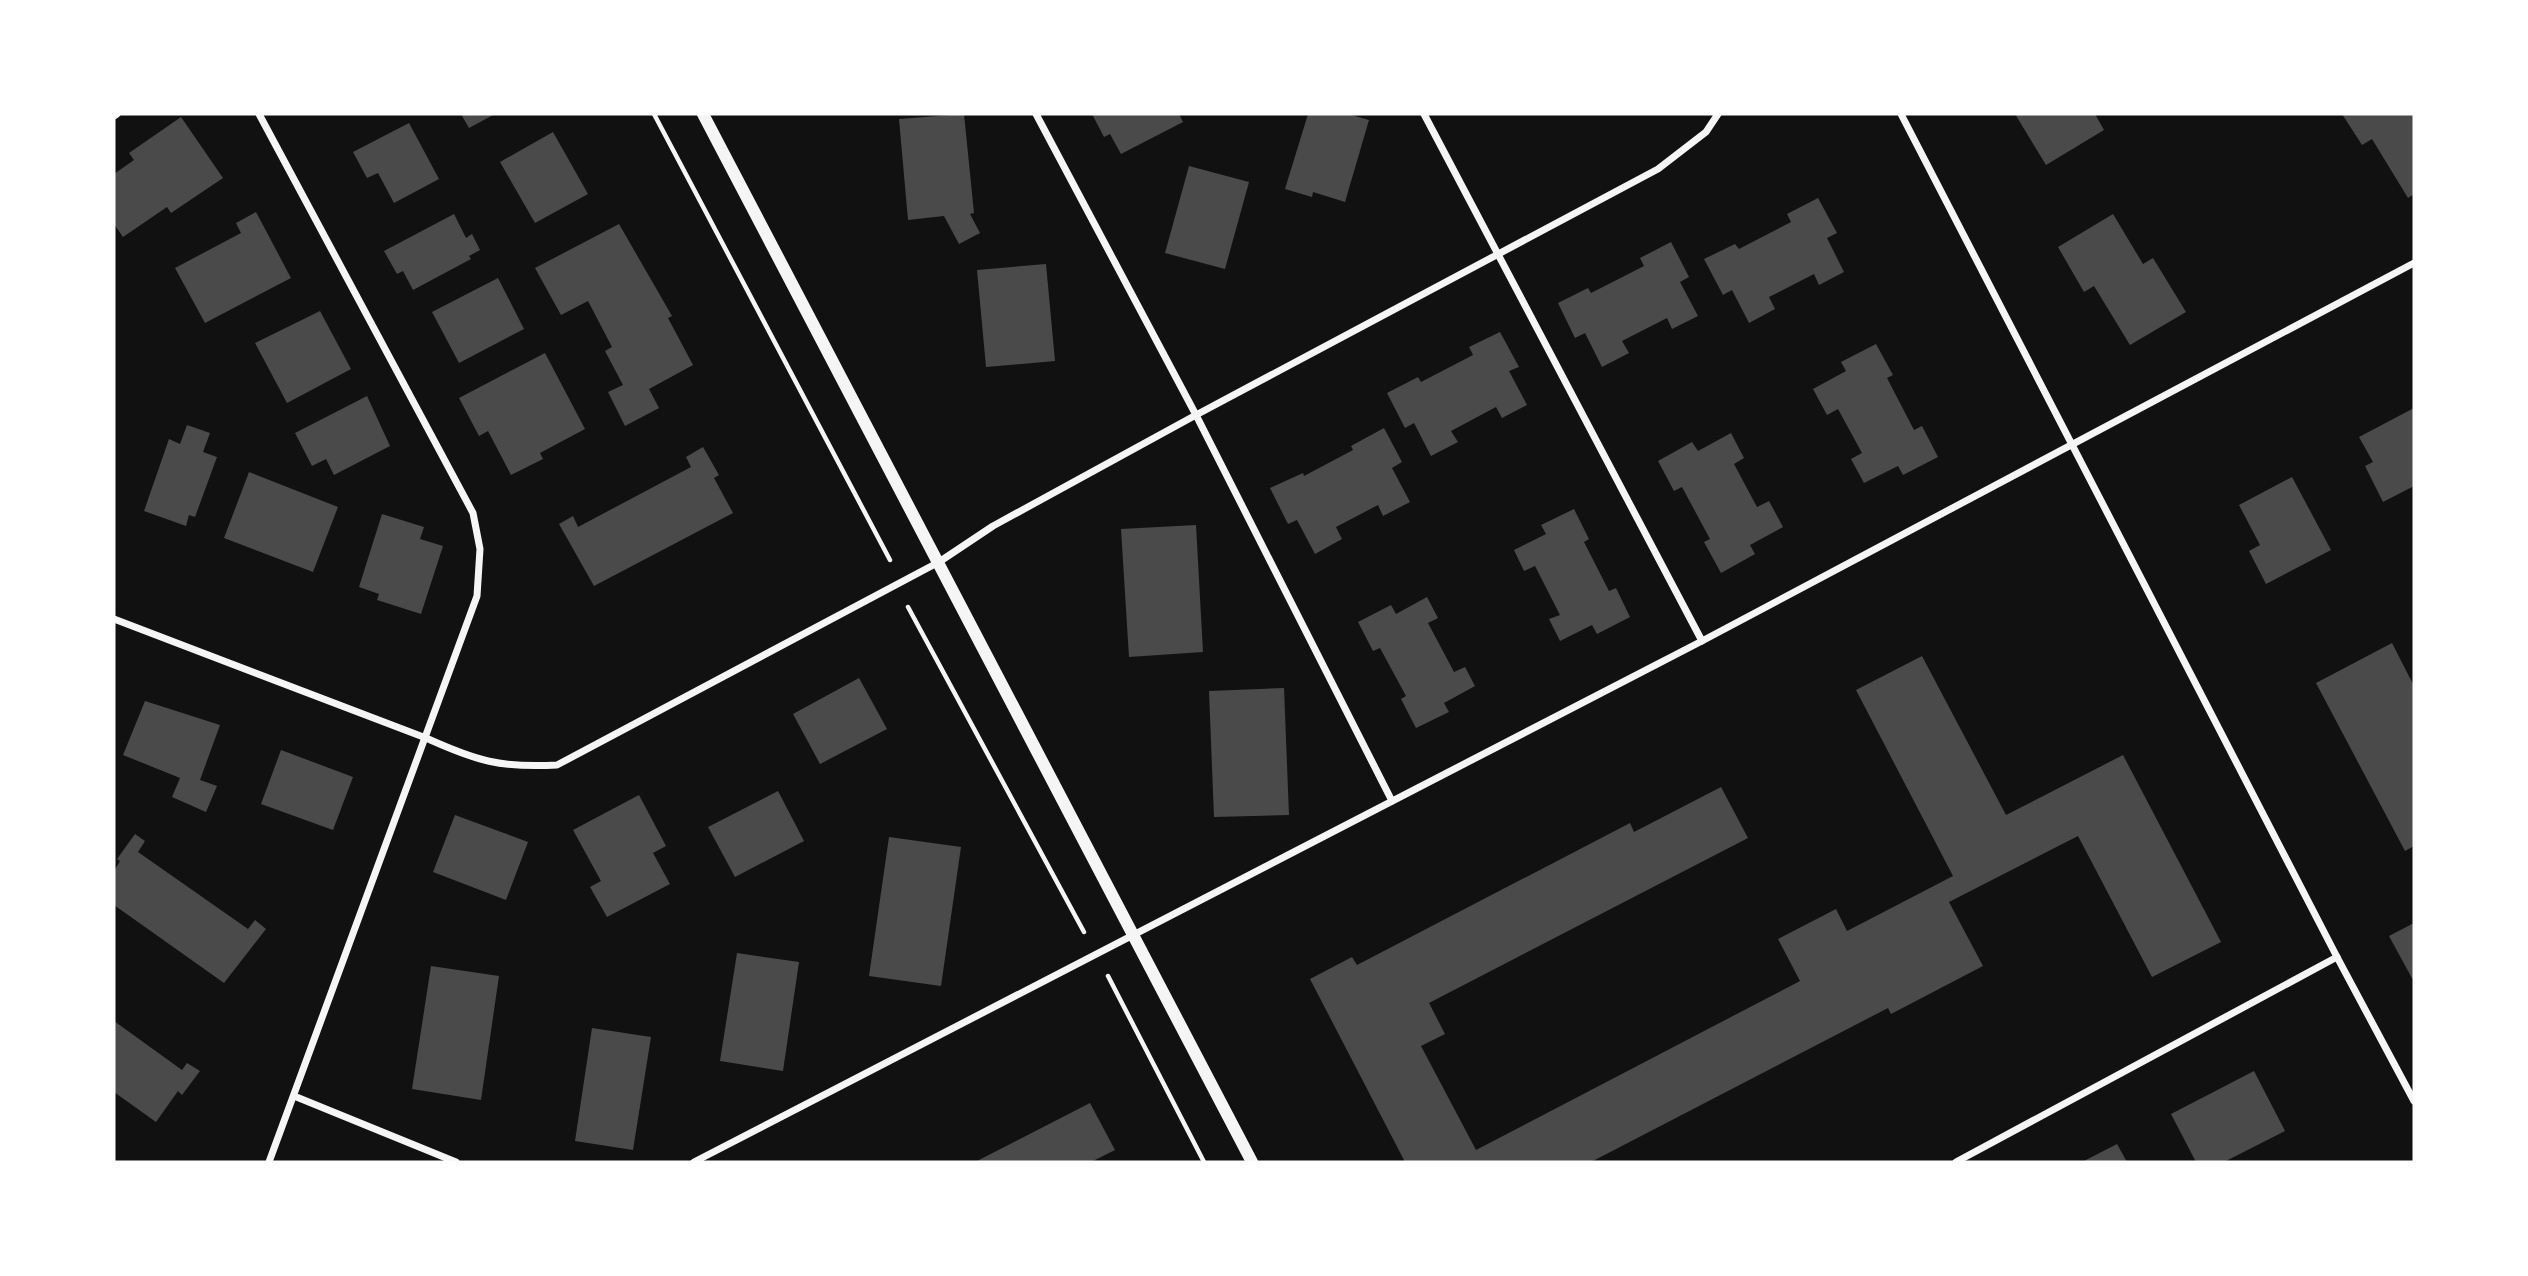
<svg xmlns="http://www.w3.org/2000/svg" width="2528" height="1276" font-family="Montserrat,sans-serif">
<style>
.building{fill:#4a4a4a}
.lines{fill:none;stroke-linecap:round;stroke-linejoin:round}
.path{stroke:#f5f5f5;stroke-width:4.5}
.minor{stroke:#f5f5f5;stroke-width:7}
.tertiary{stroke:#f5f5f5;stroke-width:12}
</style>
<rect width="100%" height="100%" fill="#111"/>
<g class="building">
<path d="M461 114H495L469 128Z"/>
<path d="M964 114 974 213 970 214 980 233 959 244 944 216 908 220 899 119Z"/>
<path d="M1092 114H1179L1183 122 1121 154 1110 134 1104 137Z"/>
<path d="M1308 114H1348L1369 120 1345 202 1313 192 1312 197 1285 189Z"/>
<path d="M2015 114H2095L2104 130 2046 165Z"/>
<path d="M2342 114H2414V194L2408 198 2372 139 2362 145Z"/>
<path d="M181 117 223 178 171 213 167 207 123 237 114 224V174L134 160 129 153Z"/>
<path d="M409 123 439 179 394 203 378 173 367 178 353 152Z"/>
<path d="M553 132 588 194 535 223 500 162Z"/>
<path d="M1189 166 1249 182 1225 269 1165 253Z"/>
<path d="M1818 198 1837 233 1827 238 1844 272 1819 285 1814 274 1769 297 1775 309 1749 323 1732 290 1723 295 1704 259 1735 244 1739 249 1791 222 1787 214Z"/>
<path d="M256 212 291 278 205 323 175 268 241 233 236 223Z"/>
<path d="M454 214 466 238 472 234 480 250 469 256 471 259 413 290 403 271 397 274 384 251Z"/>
<path d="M2113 214 2143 264 2153 258 2186 312 2130 345 2094 286 2084 292 2058 247Z"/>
<path d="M619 224 672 316 668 318 693 365 649 389 659 408 625 426 608 392 623 385 605 351 612 347 588 301 561 315 535 268Z"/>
<path d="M1671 242 1689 277 1680 282 1698 316 1672 329 1667 318 1622 341 1629 353 1602 367 1585 333 1575 338 1558 303 1588 288 1591 293 1644 266 1640 258Z"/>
<path d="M1046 264 1055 361 986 367 977 270Z"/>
<path d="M498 278 524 329 459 363 432 312Z"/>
<path d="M320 311 351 369 287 403 255 343Z"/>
<path d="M1500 332 1519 367 1509 371 1527 405 1502 418 1496 407 1451 431 1458 442 1431 456 1414 423 1405 428 1387 393 1418 377 1421 382 1473 355 1469 347Z"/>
<path d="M1876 344 1893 375 1887 378 1914 430 1922 426 1938 457 1903 475 1898 466 1864 483 1851 459 1862 453 1838 409 1827 415 1813 389 1846 371 1841 362Z"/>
<path d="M545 353 585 429 540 453 543 459 511 475 488 431 479 436 459 398Z"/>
<path d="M367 396 390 446 334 475 326 459 312 466 295 433Z"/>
<path d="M2414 408V486L2383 502 2365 466 2373 462 2359 437Z"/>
<path d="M187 425 210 433 203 452 217 457 195 517 189 515 186 526 144 511 169 439 180 444Z"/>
<path d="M1384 428 1402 462 1392 468 1410 502 1383 516 1378 505 1336 527 1342 539 1315 554 1297 520 1288 524 1270 488 1303 473 1304 476 1353 450 1351 446Z"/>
<path d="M1731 433 1744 458 1734 464 1757 507 1769 501 1783 527 1750 545 1755 554 1721 573 1704 542 1710 539 1682 487 1674 491 1658 461 1692 442 1698 451Z"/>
<path d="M703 447 719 475 714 478 733 513 594 586 559 524 573 516 578 527 691 467 686 457Z"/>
<path d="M249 472 338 507 313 572 224 538Z"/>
<path d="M2292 477 2331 550 2266 584 2249 551 2260 545 2239 505Z"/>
<path d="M1574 509 1589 539 1584 542 1609 591 1616 588 1630 617 1597 634 1592 625 1560 641 1549 619 1560 615 1535 566 1524 571 1514 550 1546 534 1541 525Z"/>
<path d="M382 514 424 527 420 539 443 546 421 614 377 600 379 594 359 587Z"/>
<path d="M1196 525 1203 652 1129 657 1121 529Z"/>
<path d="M1427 597 1438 618 1428 623 1454 672 1465 667 1475 686 1444 703 1449 712 1416 728 1401 699 1406 696 1380 648 1373 651 1358 622 1391 605 1396 614Z"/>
<path d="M2392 643 2414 686V846L2405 851 2316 683Z"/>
<path d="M1922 656 2006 815 2123 755 2221 942 2152 977 2078 836 1949 902 1983 966 1891 1014 1888 1008 1591 1162H1405L1310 979 1352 957 1357 965 1630 823 1634 832 1721 787 1748 838 1429 1003 1445 1034 1421 1046 1476 1150 1800 981 1778 939 1836 909 1847 931 1953 876 1856 690Z"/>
<path d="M859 678 887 729 820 764 793 714Z"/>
<path d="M1284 688 1289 815 1214 817 1209 691Z"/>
<path d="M145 701 220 725 200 780 217 786 206 812 172 797 180 778 123 755Z"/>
<path d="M281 750 353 777 333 830 261 804Z"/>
<path d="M778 791 804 841 735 877 708 827Z"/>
<path d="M639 795 666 846 653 853 670 884 607 917 590 887 601 881 573 830Z"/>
<path d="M455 815 528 842 506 900 433 872Z"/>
<path d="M135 834 145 841 138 852 248 929 255 920 266 929 224 983 114 905V871L120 861 117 859Z"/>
<path d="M889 837 961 847 941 986 869 976Z"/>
<path d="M2414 923V982L2389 936Z"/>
<path d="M737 953 799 962 783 1071 720 1061Z"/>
<path d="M431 966 499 976 481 1100 412 1089Z"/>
<path d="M114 1021 182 1070 187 1063 200 1071 182 1095 178 1091 156 1122 114 1092Z"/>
<path d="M592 1028 651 1037 633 1150 575 1141Z"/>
<path d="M2254 1071 2285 1131 2224 1162H2196L2171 1114Z"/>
<path d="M1090 1103 1115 1150 1091 1162H975Z"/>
<path d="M2117 1144 2127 1162H2082Z"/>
</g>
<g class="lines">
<g class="path">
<path d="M654 114 890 560"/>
<path d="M908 607 1084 932"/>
<path d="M1108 976 1204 1162"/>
</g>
<g class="minor">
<path d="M259 114 473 513 480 549 477 596 269 1162"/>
<path d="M1036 114 1196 415 1392 801"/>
<path d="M1424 114 1702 641"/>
<path d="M1901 114 2337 957 2414 1101"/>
<path d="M114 116 117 114"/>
<path d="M114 619 426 738C477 761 500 768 557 765L939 562 993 526 1196 415 1658 169 1706 132 1718 114"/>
<path d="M294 1096 456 1162"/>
<path d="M694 1162 1702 641 2414 263"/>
<path d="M1956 1162 2337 957"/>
</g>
<path class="tertiary" d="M703 114 1252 1162"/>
</g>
<rect width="2528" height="1276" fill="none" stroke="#ffffff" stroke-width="231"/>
</svg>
